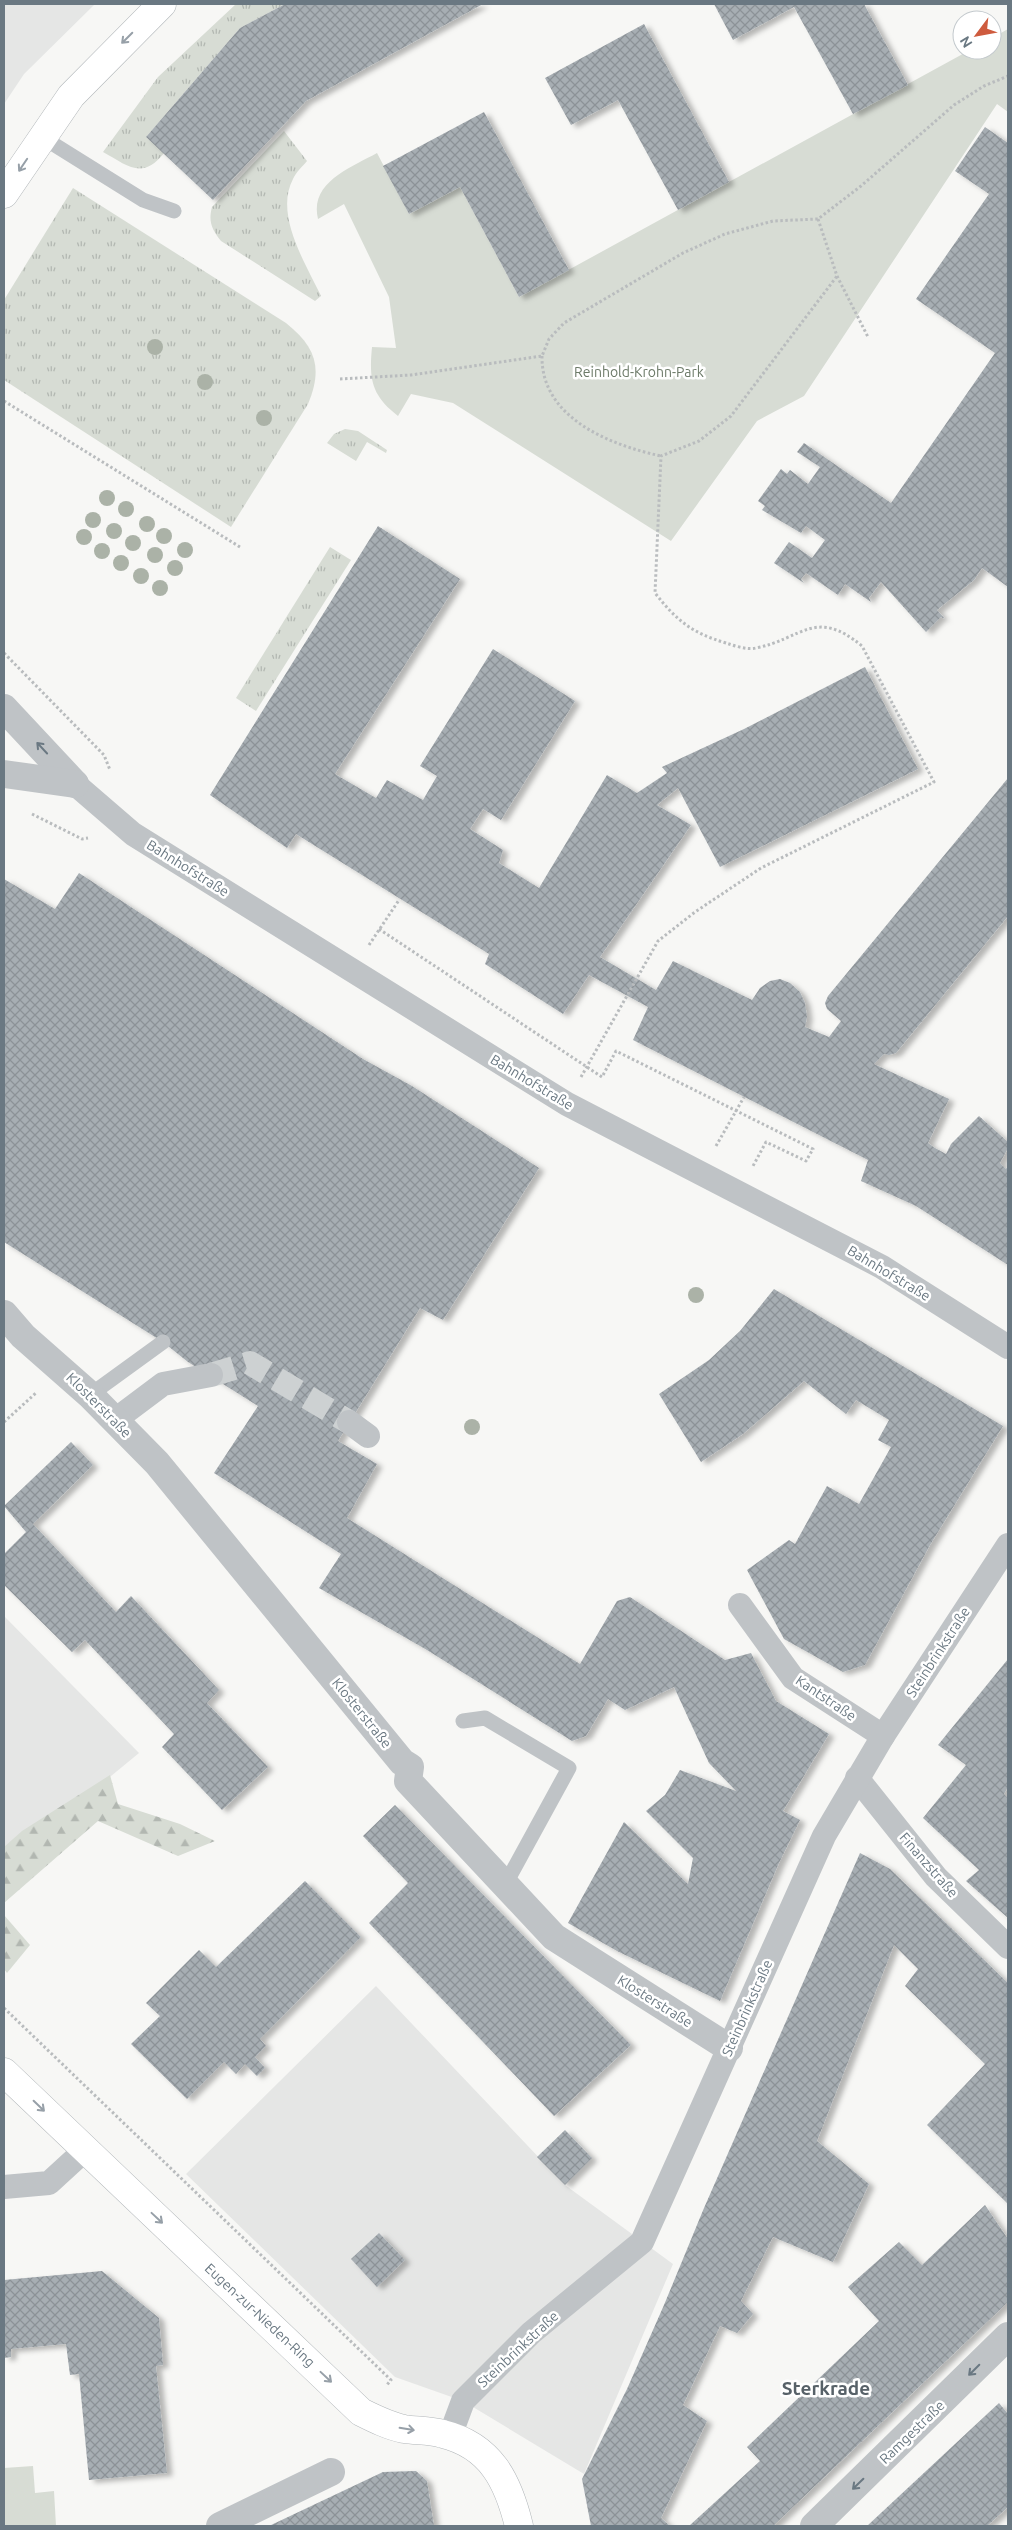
<svg xmlns="http://www.w3.org/2000/svg" width="1012" height="2530" font-family="Ubuntu,sans-serif">
<style>
.built{fill:#e5e6e5}
.grass{fill:url(#grass-tufts)}
.forest{fill:url(#forest-firs)}
.park{fill:#d7dcd4}
.building{fill:url(#building-cross-hatch);filter:url(#shadow)}
.lines{fill:none;stroke-linecap:round;stroke-linejoin:round}
.pedestrian-tunnel{stroke:#cdd1d2;stroke-width:24;stroke-dasharray:24 12;stroke-linecap:butt}
.secondary-casing{stroke:#b2b7ba;stroke-width:29}
.path{stroke:#b9bcbe;stroke-width:3;stroke-dasharray:2.5 2.5;stroke-linecap:butt}
.service{stroke:#bfc3c6;stroke-width:15}
.pedestrian{stroke:#bfc3c6;stroke-width:24}
.minor{stroke:#bfc3c6;stroke-width:28}
.secondary{stroke:#fff;stroke-width:28}
.tree{fill:#abb2a7}
.oneway{stroke:#97a0a8}
.oneway2{stroke:#6a7882}
.labels{text-anchor:middle;dominant-baseline:central;stroke-width:5;stroke-linejoin:round;paint-order:stroke}
.park-label{font-size:14px;fill:#6c7a68;stroke:#fff}
.street-label{font-size:14px;fill:#6a7882;stroke:#fff}
.district-label{font-size:19px;font-weight:bold;fill:#576168;stroke:#fff}
</style>
<defs>
<pattern id="grass-tufts" width="24" height="20" patternUnits="userSpaceOnUse" patternTransform="scale(1.25)"><rect width="24" height="20" fill="#d7dcd4"/><path d="M3 7l-1-3M5 7V3M7 7l1-3M15 17l-1-3M17 17v-4M19 17l1-3" fill="none" stroke="#b2b7b1"/></pattern>
<pattern id="forest-firs" width="22" height="20" patternUnits="userSpaceOnUse" patternTransform="scale(1.25)"><rect width="22" height="20" fill="#d7dcd4"/><path d="M5 1l3.5 6h-7zM16 11l3.5 6h-7z" fill="#b2b7b1"/></pattern>
<pattern id="building-cross-hatch" width="8" height="8" patternUnits="userSpaceOnUse" patternTransform="scale(1.25)"><rect width="8" height="8" fill="#a7aeb3"/><path d="M0 0l8 8M0 8l8-8" fill="none" stroke="#8c9297"/></pattern>
<filter id="shadow"><feDropShadow dx="5.5" dy="3" stdDeviation="2.5" flood-color="#0004"/></filter>
</defs>
<rect width="100%" height="100%" fill="#f7f7f5"/>
<g class="built">
<path d="M4 4H95L24 74 4 104Z"/>
<path d="M4 1616 139 1753 4 1864Z"/>
<path d="M376 1986 565 2185 673 2264 584 2474 463 2401 395 2377 186 2174Z"/>
</g>
<g class="grass">
<path d="M236 4H285L240 28 146 137 164 153C142 181 127 165 103 152L158 77Z"/>
<path d="M284 131 307 161C303 166 296 172 293 179 274 215 306 264 321 296L315 301 221 241C212 229 208 222 212 207Z"/>
<path d="M73 188 286 323C316 347 323 368 308 404L231 527 4 380V300Z"/>
<path d="M345 429 358 431 387 450 386 453 367 442 356 461 327 443 334 434Z"/>
<path d="M330 547 351 560 256 711 236 698Z"/>
</g>
<g class="forest">
<path d="M110 1775 118 1804 180 1824 215 1841 178 1856 98 1821 4 1903V1847L22 1831Z"/>
<path d="M4 1915 30 1945 7 1973 4 1969Z"/>
</g>
<g class="park">
<path d="M1008 29V112L997 104 804 396 757 421 671 541 453 403 411 394 398 416C371 395 369 379 372 347L396 348 389 297 344 204 318 219C309 182 352 167 377 153L409 214 460 187 519 297 970 50H992V38Z"/>
<path d="M33 2466 35 2493 54 2491 56 2526H4V2468Z"/>
</g>
<g class="building">
<path d="M285 4H483L306 101 213 200 146 137 240 28Z"/>
<path d="M714 4H864L908 85 853 114 794 7 733 40Z"/>
<path d="M644 24 729 182 678 210 618 100 571 125 545 78Z"/>
<path d="M484 112 569 270 519 297 460 187 409 214 383 166Z"/>
<path d="M985 127 1008 143V587L982 568 974 580 937 610 945 619 941 617 926 632 881 582 869 598 871 602 845 584 838 595 806 573 801 579 804 583 774 563 789 542 812 558 825 540 806 526 801 533 762 510 765 506 758 501 781 469 787 474 790 470 808 484 820 467 797 452 804 443 891 503 995 353 916 299 989 194 955 171Z"/>
<path d="M378 526 460 579 335 774 376 798 387 780 423 800 437 776 420 766 493 649 575 701 501 820 483 809 470 829 503 850 499 863 539 888 607 775 637 793 667 773 662 767 744 729 865 667 918 769 720 867 678 788 657 805 691 825 600 957 656 990 673 961 752 1000 760 988 770 981 780 979 790 983 800 992 805 1003 807 1017 805 1027 829 1037 841 1021 827 1009 825 1003 828 996 1008 778V916L896 1053 889 1055 884 1054 874 1064 949 1099 928 1143 935 1148 946 1154 951 1144 979 1116 1008 1142V1148L1000 1163 1006 1169 1008 1166V1265L916 1206 861 1181 868 1160 633 1040 648 1007 589 975 563 1014 485 964 489 954 296 834 287 848 210 795Z"/>
<path d="M79 873 363 1059 412 1086 539 1168 443 1320 420 1308 338 1441 377 1464 347 1518 580 1664 617 1601 630 1597 725 1660 751 1653 776 1701 829 1734 783 1811 800 1820 779 1863 720 2001 617 1951 568 1923 624 1822 688 1884 693 1858 646 1811 665 1795 680 1770 736 1791 709 1763 674 1687 625 1710 608 1699 586 1736 572 1741 427 1650 319 1588 341 1554 214 1473 258 1406 188 1362 163 1342 4 1242V879L55 909Z"/>
<path d="M774 1289 1003 1426 930 1545 865 1665 843 1672 784 1639 747 1570 789 1540 795 1544 827 1486 859 1504 891 1447 878 1440 889 1420 856 1400 846 1414 804 1381 743 1434 701 1462 659 1394 709 1360 740 1331Z"/>
<path d="M71 1442 93 1465 33 1524 116 1612 131 1596 219 1690 207 1703 268 1767 222 1810 162 1747 174 1734 85 1640 72 1652 4 1585V1554L26 1532 4 1506Z"/>
<path d="M1008 1659V1787L1004 1794 1008 1798V1918L966 1881 979 1870 923 1818 966 1765 938 1745Z"/>
<path d="M395 1805 631 2045 554 2116 369 1923 408 1883 363 1836Z"/>
<path d="M860 1853 890 1869 1008 1983V2204L927 2125 985 2064 905 1986 918 1969 894 1945 817 2141 869 2184 833 2262 773 2237 741 2301 753 2314 737 2333 720 2326 683 2405 707 2421 661 2518 670 2526H591L582 2479 627 2389 664 2305 704 2208Z"/>
<path d="M305 1881 361 1937 260 2039 266 2046 255 2057 265 2068 257 2076 245 2064 236 2074 224 2062 187 2099 131 2044 160 2016 146 2003 199 1950 216 1967Z"/>
<path d="M565 2130 592 2158 565 2185 537 2157Z"/>
<path d="M985 2205 1008 2239V2302L773 2526H689L760 2461 747 2447 879 2321 848 2287 899 2242 922 2265Z"/>
<path d="M379 2233 405 2260 377 2287 351 2259Z"/>
<path d="M102 2271 159 2318 163 2365 156 2366 167 2473 89 2480 79 2374 70 2375 66 2344 11 2349V2357L4 2358V2280Z"/>
<path d="M999 2403 1008 2414V2507L987 2526H867Z"/>
<path d="M416 2471 427 2481 434 2526H269L383 2472Z"/>
</g>
<g class="lines">
<path class="pedestrian-tunnel" d="M211 1375 250 1363 349 1422"/>
<g class="secondary-casing">
<g id="secondary">
<path d="M4 194 71 96 162 4"/>
<path d="M4 2072 361 2412C375 2419 389 2426 404 2429 417 2431 430 2430 443 2434 491 2446 508 2481 519 2526"/>
</g>
</g>
<g class="path">
<path d="M818 219 837 276 868 337"/>
<path d="M542 356C541 418 610 445 661 456"/>
<path d="M340 379 411 375 542 356 549 339 564 323 683 253 725 234 773 221 818 219 861 186 954 105 984 86 1008 76"/>
<path d="M4 401 240 547"/>
<path d="M4 653 104 755 110 770"/>
<path d="M32 814 82 839 88 838"/>
<path d="M379 929 602 1077 616 1051 813 1149 806 1161 766 1142 753 1166"/>
<path d="M369 945 399 900"/>
<path d="M581 1077 658 941 695 912 761 868 934 782 862 646C815 607 802 639 756 648 747 650 735 646 726 643 692 633 677 621 655 593L661 456 699 441 731 416 837 276"/>
<path d="M716 1146 744 1097"/>
<path d="M4 1422 37 1392"/>
<path d="M4 2008 391 2380 386 2386"/>
</g>
<g class="service">
<path d="M42 137 143 200 174 211"/>
<path d="M90 1395 163 1342"/>
<path d="M463 1721 485 1718 569 1768 505 1885"/>
</g>
<g class="pedestrian">
<path d="M75 784 133 834 567 1104 882 1267 1008 1347"/>
<path d="M115 1420 163 1384 211 1375"/>
<path d="M349 1422 368 1436"/>
<path d="M740 1605 793 1678 883 1736"/>
<path d="M857 1778 936 1877 1008 1947"/>
<path d="M4 2187 49 2183 85 2150"/>
<path d="M450 2436 463 2401 531 2333 642 2242 824 1836 883 1736 1008 1545"/>
</g>
<g class="minor">
<path d="M4 708 75 784"/>
<path d="M4 774 75 784"/>
<path d="M4 1314 23 1336 90 1395 157 1463 402 1762 410 1767 408 1781 554 1937 729 2048"/>
<path d="M220 2526 331 2472"/>
<path d="M814 2526 1008 2336"/>
</g>
<use href="#secondary" class="secondary"/>
</g>
<g class="tree">
<circle cx="155" cy="347" r="8"/>
<circle cx="205" cy="382" r="8"/>
<circle cx="264" cy="418" r="8"/>
<circle cx="107" cy="498" r="8"/>
<circle cx="126" cy="509" r="8"/>
<circle cx="93" cy="520" r="8"/>
<circle cx="147" cy="524" r="8"/>
<circle cx="114" cy="531" r="8"/>
<circle cx="164" cy="536" r="8"/>
<circle cx="84" cy="537" r="8"/>
<circle cx="133" cy="543" r="8"/>
<circle cx="185" cy="550" r="8"/>
<circle cx="102" cy="551" r="8"/>
<circle cx="155" cy="555" r="8"/>
<circle cx="121" cy="563" r="8"/>
<circle cx="175" cy="568" r="8"/>
<circle cx="141" cy="576" r="8"/>
<circle cx="160" cy="588" r="8"/>
<circle cx="696" cy="1295" r="8"/>
<circle cx="472" cy="1427" r="8"/>
</g>
<defs><path id="oneway-shaft" d="M-6 0H5M1.5-3L5.5 0L1.5 3" fill="none" stroke-width="1.6" stroke-linecap="round" stroke-linejoin="round" transform="scale(1.25)"/></defs>
<g class="oneway">
<use href="#oneway-shaft" transform="translate(127 38) rotate(135)"/>
<use href="#oneway-shaft" transform="translate(23 165) rotate(124)"/>
<use href="#oneway-shaft" transform="translate(39 2106) rotate(44)"/>
<use href="#oneway-shaft" transform="translate(157 2218) rotate(43)"/>
<use href="#oneway-shaft" transform="translate(326 2377) rotate(43)"/>
<use href="#oneway-shaft" transform="translate(407 2429) rotate(9)"/>
</g>
<g class="oneway2">
<use href="#oneway-shaft" transform="translate(42 748) rotate(-133)"/>
<use href="#oneway-shaft" transform="translate(974 2370) rotate(135)"/>
<use href="#oneway-shaft" transform="translate(858 2484) rotate(136)"/>
</g>
<g class="labels">
<g class="park-label">
<text x="639" y="372">Reinhold-Krohn-Park</text>
</g>
<g class="street-label">
<text transform="translate(188 868) rotate(32)">Bahnhofstraße</text>
<text transform="translate(532 1082) rotate(31)">Bahnhofstraße</text>
<text transform="translate(889 1273) rotate(31)">Bahnhofstraße</text>
<text transform="translate(99 1405) rotate(45)">Klosterstraße</text>
<text transform="translate(938 1652) rotate(-57)">Steinbrinkstraße</text>
<text transform="translate(826 1698) rotate(34)">Kantstraße</text>
<text transform="translate(362 1713) rotate(51)">Klosterstraße</text>
<text transform="translate(929 1865) rotate(49)">Finanzstraße</text>
<text transform="translate(655 2001) rotate(32)">Klosterstraße</text>
<text transform="translate(747 2008) rotate(-66)">Steinbrinkstraße</text>
<text transform="translate(260 2315) rotate(43)">Eugen-zur-Nieden-Ring</text>
<text transform="translate(518 2349) rotate(-43)">Steinbrinkstraße</text>
<text transform="translate(912 2432) rotate(-44)">Ramgestraße</text>
</g>
<g class="district-label">
<text x="826" y="2388">Sterkrade</text>
</g>
</g>
<rect width="1012" height="2530" fill="none" stroke="#6a7882" stroke-width="10"/>
<g transform="translate(977 35) rotate(238)"><circle r="24" fill="#ffffff" stroke="#c3c9cd"/>
<path d="M0-4L9 19L0 12L-9 19Z" fill="#ce5b3e"/>
<text y="-8" font-size="14" font-weight="bold" text-anchor="middle" fill="#6a7882">N</text>
</g>
</svg>
